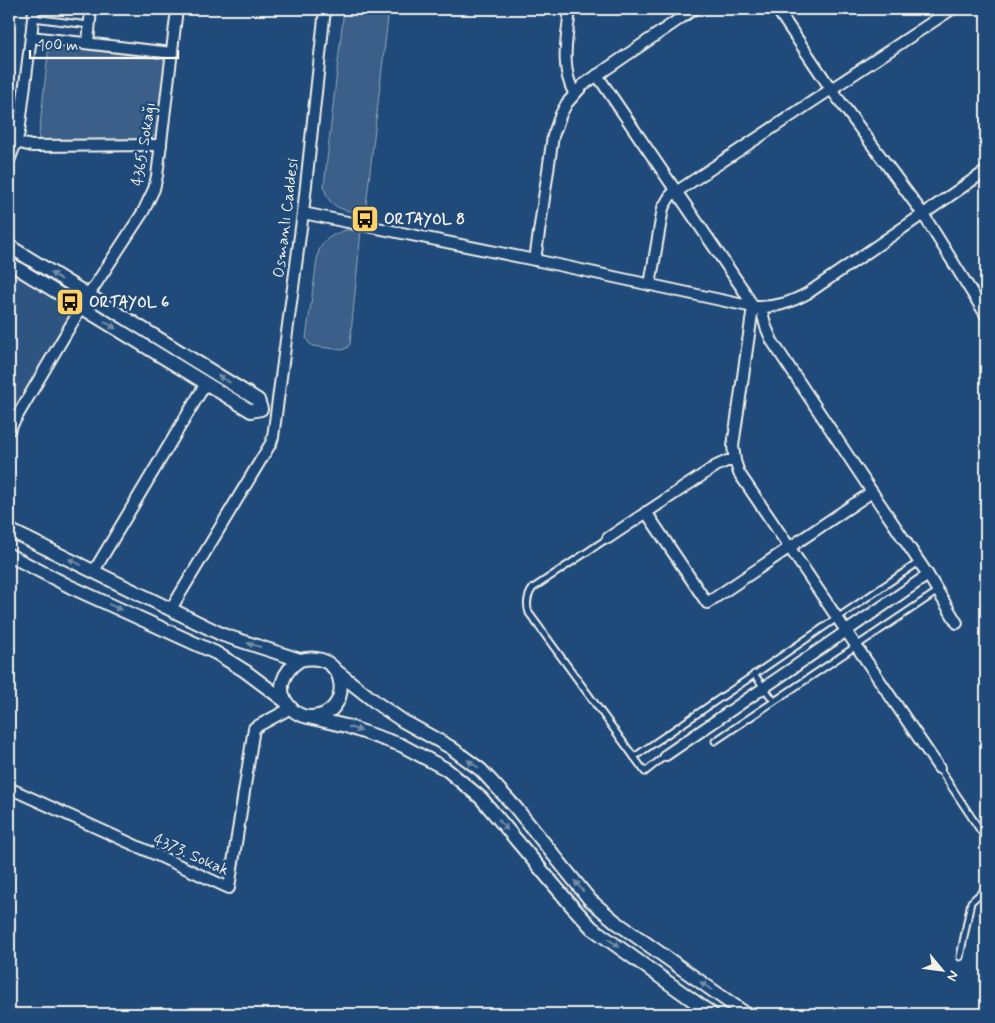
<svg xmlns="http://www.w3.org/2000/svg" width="995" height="1023" font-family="Mynerve,sans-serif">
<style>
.built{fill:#2d5581}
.green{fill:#3a5f88;stroke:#97a8b8}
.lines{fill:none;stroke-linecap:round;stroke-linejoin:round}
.service-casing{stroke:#f4f1e8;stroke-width:9}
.minor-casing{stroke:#f4f1e8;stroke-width:14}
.tertiary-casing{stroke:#f4f1e8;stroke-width:16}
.service{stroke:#1f4a7a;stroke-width:5}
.minor{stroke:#1f4a7a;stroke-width:10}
.tertiary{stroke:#1f4a7a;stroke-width:12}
.oneway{fill:#748da6}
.labels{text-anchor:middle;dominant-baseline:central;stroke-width:5;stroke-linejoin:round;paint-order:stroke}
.street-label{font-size:16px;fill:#f4f1e8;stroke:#1f4a7a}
.poi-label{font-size:16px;font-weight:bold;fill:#f4f1e8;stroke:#1f4a7a;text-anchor:start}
</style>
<rect width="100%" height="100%" fill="#1f4a7a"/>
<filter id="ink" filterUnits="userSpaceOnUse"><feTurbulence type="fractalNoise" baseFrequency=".02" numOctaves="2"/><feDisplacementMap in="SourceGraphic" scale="10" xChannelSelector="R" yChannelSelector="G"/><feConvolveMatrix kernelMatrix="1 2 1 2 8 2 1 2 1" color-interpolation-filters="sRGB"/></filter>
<g filter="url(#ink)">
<path class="built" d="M9 267 84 314 9 445Z"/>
<g class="green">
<path d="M344 9H389L365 214C345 210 328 210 324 186Z"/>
<path d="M49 45 173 60 165 132 145 140 38 144Z"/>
<path d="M346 230 361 231 350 344 347 348 342 350 313 346 309 343 306 338 318 253C323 239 333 234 346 230Z"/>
</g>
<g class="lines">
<g class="service-casing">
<g id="service">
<path d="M33 18 89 25"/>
<path d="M608 538 533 588C527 596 526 604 529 613L645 772 666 755"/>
<path d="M754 674 774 701"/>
<path d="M715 741 938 591"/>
<path d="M634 757 919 562"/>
<path d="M939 768 986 839"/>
<path d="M960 957 971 902 986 888"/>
</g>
</g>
<g class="minor-casing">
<g id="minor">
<path d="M570 9C567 39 560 66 574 93"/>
<path d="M777 9 831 89 923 214 986 315"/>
<path d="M31 37 172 53"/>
<path d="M88 43 91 9"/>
<path d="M597 75 744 291 753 307 733 446 735 461 739 473 939 768"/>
<path d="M16 142 32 146 161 145"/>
<path d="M9 161 16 142 19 132 31 37 34 9"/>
<path d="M303 213 535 260 753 307C774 308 790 303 808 293L986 171"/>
<path d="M535 260 553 136 561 114 567 103 583 85 694 9"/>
<path d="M650 285 663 208 670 196 952 9"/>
<path d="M761 308 766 327 772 341 872 492 928 575 957 623"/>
<path d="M9 430 88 296 143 212 154 189 157 176 177 9"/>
<path d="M646 512 707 603 872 492"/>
<path d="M608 538 716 466 727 461H735"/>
<path d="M94 571 206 383"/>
<path d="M171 609 271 443 273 437 303 213 325 9"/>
<path d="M666 755 928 575"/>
<path d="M9 788 229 888 254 728 291 708"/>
</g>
</g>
<g class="tertiary-casing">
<g id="tertiary">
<path d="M9 246 258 400 261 409 251 411 9 263"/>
<path d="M9 530 223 635 300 660C350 648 354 716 311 717 304 717 296 714 291 708 274 691 283 671 300 660"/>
<path d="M9 555 71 587 216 653 245 671 285 701"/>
<path d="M335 670 378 704 403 721 450 747 481 770 515 807 590 900 616 922 746 1014"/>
<path d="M308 717 346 726 401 745 446 769 481 798 571 905 592 928 712 1014"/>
</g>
</g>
<use href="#service" class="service"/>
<use href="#minor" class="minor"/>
<use href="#tertiary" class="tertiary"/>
</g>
<defs><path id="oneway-solid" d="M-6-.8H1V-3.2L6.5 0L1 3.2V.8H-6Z" transform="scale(1.25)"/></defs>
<g class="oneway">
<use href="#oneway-solid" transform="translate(56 276) rotate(-148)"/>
<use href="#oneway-solid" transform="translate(110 325) rotate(31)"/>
<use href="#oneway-solid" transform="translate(224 379) rotate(-149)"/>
<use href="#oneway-solid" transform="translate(75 562) rotate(-154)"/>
<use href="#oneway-solid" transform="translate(115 607) rotate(24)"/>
<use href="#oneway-solid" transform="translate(254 645) rotate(-162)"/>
<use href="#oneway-solid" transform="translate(355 729) rotate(18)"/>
<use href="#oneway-solid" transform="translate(473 764) rotate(-145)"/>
<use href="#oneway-solid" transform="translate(503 825) rotate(50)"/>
<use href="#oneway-solid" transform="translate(579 886) rotate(-129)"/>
<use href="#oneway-solid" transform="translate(614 943) rotate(36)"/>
<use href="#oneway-solid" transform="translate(706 986) rotate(-145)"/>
</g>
</g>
<defs>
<g id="bus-square" transform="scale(1.4375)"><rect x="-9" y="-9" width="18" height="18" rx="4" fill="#ffd166" stroke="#1f4a7a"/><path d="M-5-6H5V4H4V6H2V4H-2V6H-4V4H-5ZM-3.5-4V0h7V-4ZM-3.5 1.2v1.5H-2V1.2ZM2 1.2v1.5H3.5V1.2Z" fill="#111"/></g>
</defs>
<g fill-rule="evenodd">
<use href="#bus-square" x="365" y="219"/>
<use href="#bus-square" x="70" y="302"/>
</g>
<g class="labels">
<g class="street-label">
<text transform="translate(144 144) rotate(-81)">4365. Sokağı</text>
<text transform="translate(286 218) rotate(-83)">Osmanlı Caddesi</text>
<text transform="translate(191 855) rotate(24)">4373. Sokak</text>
</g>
<g class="poi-label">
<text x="384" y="219">ORTAYOL 8</text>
<text x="89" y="302">ORTAYOL 6</text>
</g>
</g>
<rect width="995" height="1023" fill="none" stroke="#1f4a7a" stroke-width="30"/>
<rect x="15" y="15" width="965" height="993" fill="none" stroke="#f4f1e8" stroke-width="2" filter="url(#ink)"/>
<g transform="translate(942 970) rotate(119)" stroke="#1f4a7a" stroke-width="4" paint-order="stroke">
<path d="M0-4L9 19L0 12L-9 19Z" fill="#f4f1e8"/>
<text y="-8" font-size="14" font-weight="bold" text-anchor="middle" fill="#f4f1e8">N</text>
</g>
<path d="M30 50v8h148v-8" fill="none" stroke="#f4f1e8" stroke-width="2.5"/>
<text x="38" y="50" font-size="15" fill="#f4f1e8" stroke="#1f4a7a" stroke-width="4" paint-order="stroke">100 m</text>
</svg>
